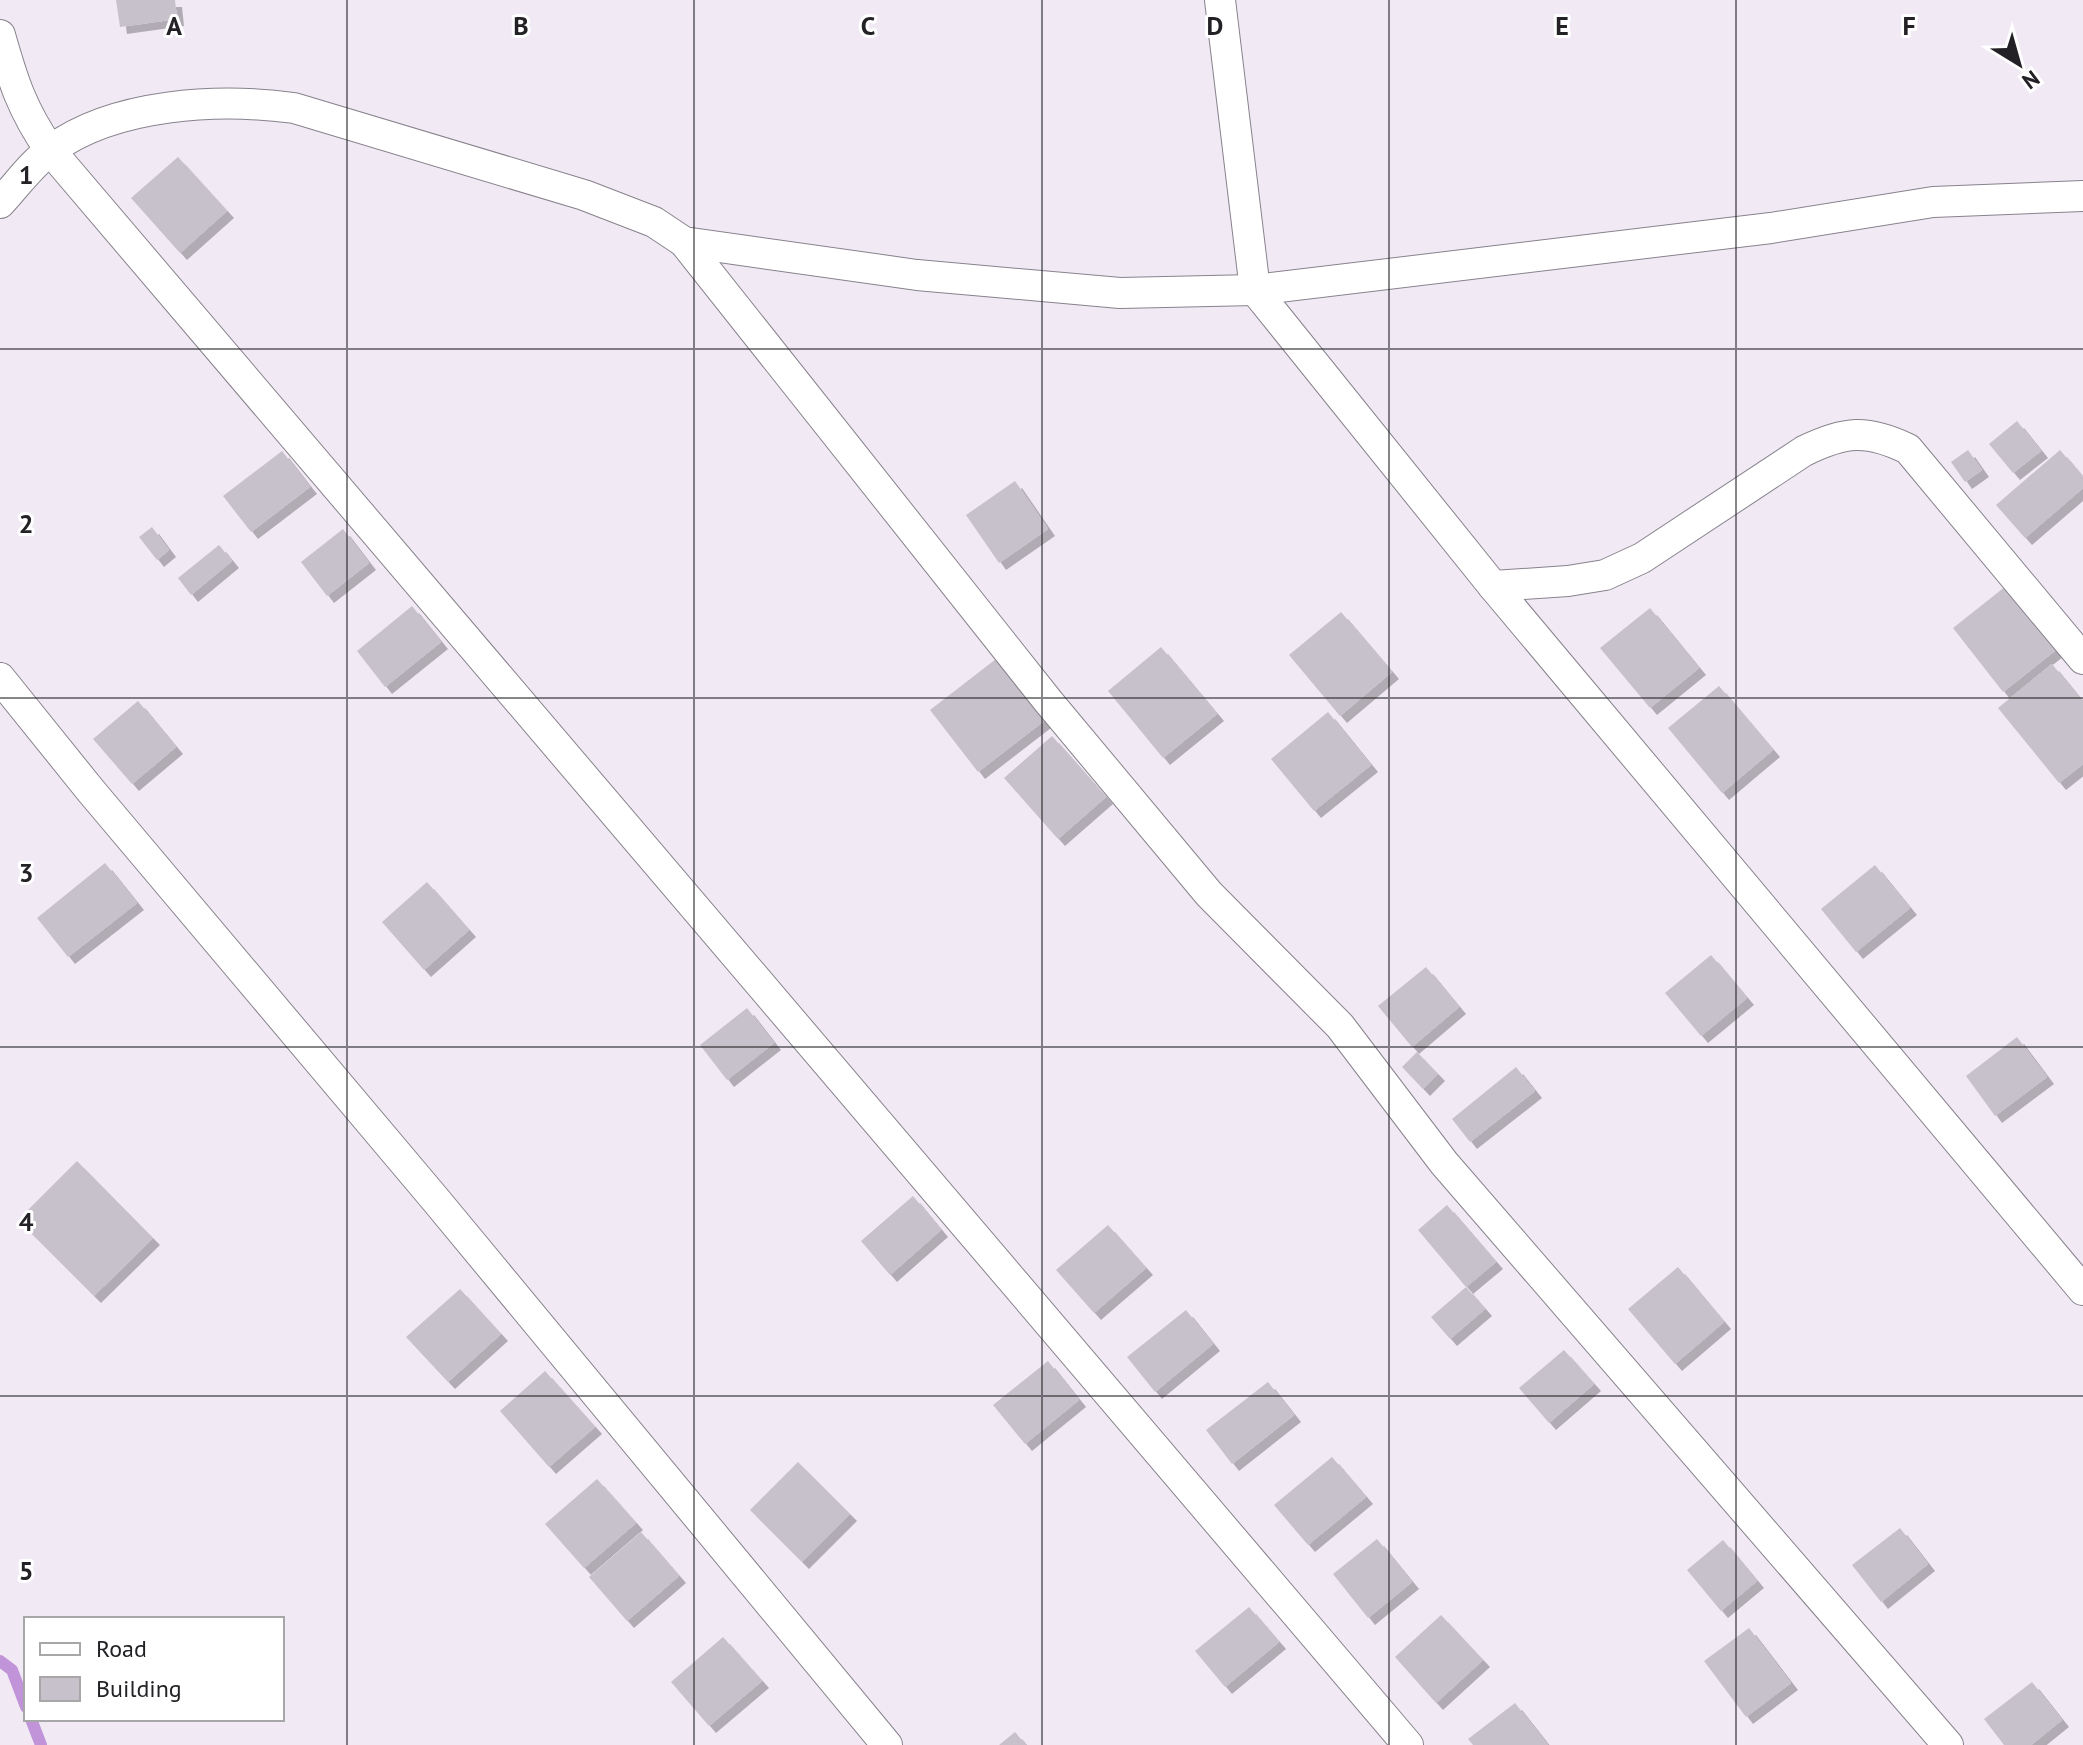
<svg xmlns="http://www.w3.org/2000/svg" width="2083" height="1745" font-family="'PT Sans',sans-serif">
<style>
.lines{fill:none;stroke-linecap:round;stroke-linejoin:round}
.stream{stroke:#c193d8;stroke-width:12}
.building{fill:#c7c1cb;filter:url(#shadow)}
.street-casing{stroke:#88828c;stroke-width:32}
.street{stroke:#fff;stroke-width:30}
.grid{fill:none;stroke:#232125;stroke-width:2;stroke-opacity:0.55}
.grid-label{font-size:26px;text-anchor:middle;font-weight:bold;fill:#232125;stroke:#fff;stroke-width:6;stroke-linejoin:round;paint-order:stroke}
</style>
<defs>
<filter id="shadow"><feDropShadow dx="7" dy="7" stdDeviation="0" flood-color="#0004"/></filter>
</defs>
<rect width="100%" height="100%" fill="#f1eaf5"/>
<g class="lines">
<g class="stream">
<path d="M0 1661 12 1670 26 1707"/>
<path d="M31 1719 41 1745"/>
</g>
</g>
<g class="building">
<path d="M116 0H175L177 19 120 27Z"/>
<path d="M178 157 227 211 180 253 131 198Z"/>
<path d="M2017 421 2041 451 2013 473 1989 444Z"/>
<path d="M1968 450 1982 470 1965 482 1951 462Z"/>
<path d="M2060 450 2083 477V488L2025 538 1996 505Z"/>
<path d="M282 451 310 487 251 532 223 496Z"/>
<path d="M1015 481 1048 529 999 563 966 515Z"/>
<path d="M152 527 169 550 157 560 139 537Z"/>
<path d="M343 529 369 563 327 596 301 562Z"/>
<path d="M219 545 232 561 191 595 178 578Z"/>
<path d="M2006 586 2056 650 2003 692 1953 628Z"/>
<path d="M412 606 441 642 385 687 357 651Z"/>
<path d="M1650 608 1699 668 1650 708 1600 648Z"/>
<path d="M1341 612 1392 672 1340 716 1289 655Z"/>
<path d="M1161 647 1217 714 1163 758 1108 691Z"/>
<path d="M996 659 1044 721 978 772 930 710Z"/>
<path d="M2052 664 2083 702V764L2059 783 1998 708Z"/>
<path d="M1719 686 1773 750 1722 793 1668 728Z"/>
<path d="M138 701 176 747 132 784 93 739Z"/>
<path d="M1328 712 1371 765 1314 811 1271 759Z"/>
<path d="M1052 736 1106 797 1058 839 1004 778Z"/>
<path d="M105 863 137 903 68 957 37 918Z"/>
<path d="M1875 865 1910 908 1856 952 1821 909Z"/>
<path d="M427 882 469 930 424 970 382 922Z"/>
<path d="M1711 955 1747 998 1701 1036 1665 993Z"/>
<path d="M1426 967 1459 1007 1412 1047 1378 1006Z"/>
<path d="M747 1008 774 1043 727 1080 700 1045Z"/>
<path d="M2017 1037 2047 1077 1995 1116 1966 1076Z"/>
<path d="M1417 1052 1438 1074 1423 1089 1402 1067Z"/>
<path d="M1516 1067 1535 1091 1470 1142 1452 1119Z"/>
<path d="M77 1161 153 1238 94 1296 18 1220Z"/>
<path d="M913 1196 941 1230 890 1275 861 1241Z"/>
<path d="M1447 1205 1496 1262 1466 1287 1485 1309 1450 1339 1431 1317 1466 1287 1418 1230Z"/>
<path d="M1108 1225 1146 1268 1094 1313 1056 1270Z"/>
<path d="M1678 1267 1724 1322 1675 1364 1628 1309Z"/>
<path d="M460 1289 501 1334 448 1382 406 1337Z"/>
<path d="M1186 1310 1213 1344 1155 1392 1127 1357Z"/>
<path d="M1564 1350 1594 1384 1549 1423 1519 1388Z"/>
<path d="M1048 1361 1079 1400 1025 1444 993 1405Z"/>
<path d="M545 1371 595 1427 549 1467 500 1411Z"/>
<path d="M1268 1382 1294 1415 1232 1464 1206 1430Z"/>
<path d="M1332 1457 1366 1497 1308 1545 1274 1505Z"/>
<path d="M798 1462 850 1514 802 1562 750 1510Z"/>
<path d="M597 1479 636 1523 584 1568 545 1524Z"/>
<path d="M1900 1528 1928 1564 1881 1602 1852 1565Z"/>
<path d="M641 1532 679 1576 627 1621 589 1577Z"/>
<path d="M1377 1539 1412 1582 1368 1618 1333 1574Z"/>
<path d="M1723 1540 1757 1581 1721 1611 1687 1570Z"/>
<path d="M1249 1607 1279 1642 1225 1687 1195 1651Z"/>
<path d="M1441 1615 1483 1660 1436 1703 1395 1657Z"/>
<path d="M1749 1628 1791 1683 1746 1717 1704 1661Z"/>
<path d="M723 1637 762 1681 709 1726 671 1682Z"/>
<path d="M2032 1682 2062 1720 2031 1745H2004L1984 1719Z"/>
<path d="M1515 1703 1548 1745H1473L1468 1739Z"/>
<path d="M1015 1732 1026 1745H999Z"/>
</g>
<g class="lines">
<g class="street-casing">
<g id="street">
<path d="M1220 0 1255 290 1493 586 1568 581 1605 575 1642 558 1804 451C1845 431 1867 429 1908 449L2083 659"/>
<path d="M0 35C13 81 22 110 50 150L1408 1745"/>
<path d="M0 203C16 186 32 163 51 150 114 103 219 98 294 108L584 195 654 222 684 242 917 275 1120 293 1255 290 1771 228 1933 202 2083 196"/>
<path d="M684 242 1048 701 1209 894 1340 1026 1444 1163 1948 1745"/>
<path d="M1493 586 2083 1290"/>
<path d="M0 678 91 791 435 1199 887 1745"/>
</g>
</g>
<use href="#street" class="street"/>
</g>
<path class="grid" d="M347 0V1745M694 0V1745M1042 0V1745M1389 0V1745M1736 0V1745M0 349H2083M0 698H2083M0 1047H2083M0 1396H2083"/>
<g class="grid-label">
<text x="174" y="35">A</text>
<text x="521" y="35">B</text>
<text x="868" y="35">C</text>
<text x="1215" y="35">D</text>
<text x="1562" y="35">E</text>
<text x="1909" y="35">F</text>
<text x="26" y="184">1</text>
<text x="26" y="533">2</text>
<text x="26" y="882">3</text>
<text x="26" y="1231">4</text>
<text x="26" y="1580">5</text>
</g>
<rect x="24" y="1617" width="260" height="104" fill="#ffffff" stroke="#a7a6a8" stroke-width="2"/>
<rect x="40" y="1643" width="40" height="12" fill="#ffffff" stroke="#a7a6a8" stroke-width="2"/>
<text x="96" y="1657" font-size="24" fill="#232125">Road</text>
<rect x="40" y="1677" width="40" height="24" fill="#c7c1cb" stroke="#a7a6a8" stroke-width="2"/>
<text x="96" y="1697" font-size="24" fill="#232125">Building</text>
<g transform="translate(2019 64) rotate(143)" stroke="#ffffff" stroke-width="6" paint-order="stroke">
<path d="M0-6L14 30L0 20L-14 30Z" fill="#232125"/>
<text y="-12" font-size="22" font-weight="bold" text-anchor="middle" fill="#232125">N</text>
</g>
</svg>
